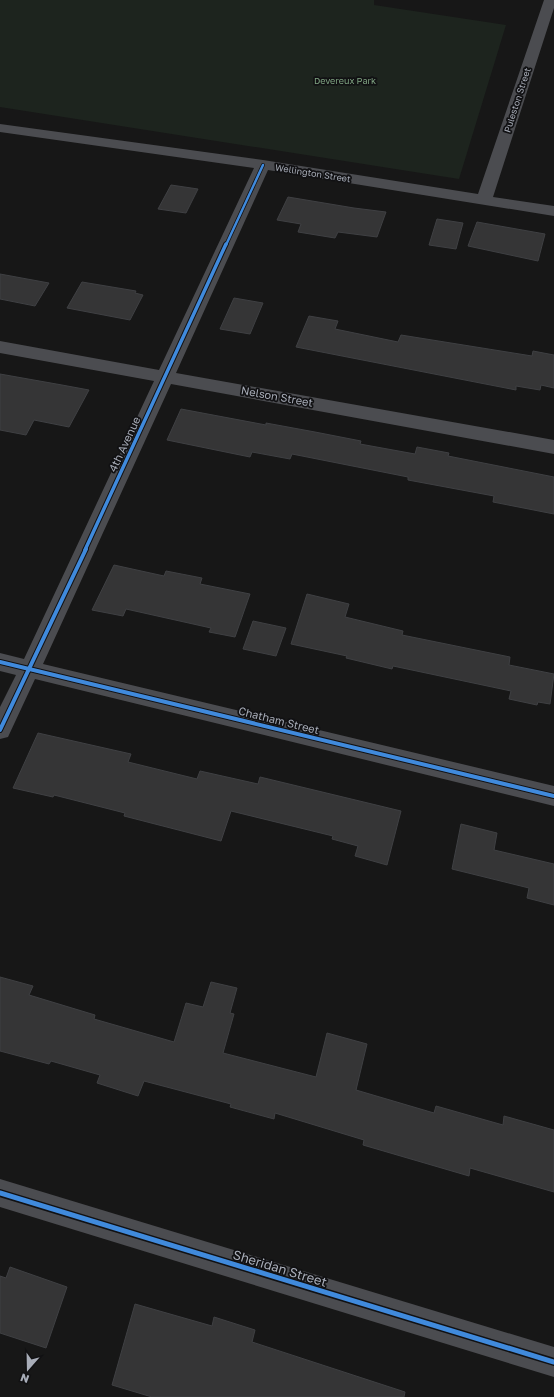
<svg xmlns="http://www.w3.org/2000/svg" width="554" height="1397" font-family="'Golos Text',sans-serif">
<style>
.green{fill:#1d241e}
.building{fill:#353536;stroke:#3f4043}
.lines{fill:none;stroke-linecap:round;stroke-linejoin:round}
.minor{fill:#4b4c50;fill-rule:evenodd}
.cycleway-far3-casing{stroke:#111113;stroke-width:4}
.cycleway-far2-casing{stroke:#111113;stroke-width:5.5}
.cycleway-far1-casing{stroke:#111113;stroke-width:6}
.cycleway-casing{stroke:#111113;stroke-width:8}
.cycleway-far3{stroke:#408adc;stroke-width:2.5}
.cycleway-far2{stroke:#408adc;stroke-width:3.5}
.cycleway-far1{stroke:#408adc;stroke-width:4}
.cycleway{stroke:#408adc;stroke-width:5}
.labels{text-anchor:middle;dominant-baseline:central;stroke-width:3.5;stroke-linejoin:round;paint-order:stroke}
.far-park-label{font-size:9px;fill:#7fa381;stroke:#111113}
.far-street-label{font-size:9px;fill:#a8adb8;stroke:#111113}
.street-label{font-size:11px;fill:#a8adb8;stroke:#111113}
.near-street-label{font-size:13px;fill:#a8adb8;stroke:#111113}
</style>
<rect width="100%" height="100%" fill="#171717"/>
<path class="green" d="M0 0H374V5L506 25 459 179 0 107Z"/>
<g class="building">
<path d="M171 185 198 189 186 213 158 209Z"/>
<path d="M288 197 354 208 386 212 377 237 338 232 335 238 298 232 301 224 277 220Z"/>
<path d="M437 219 463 223 456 249 429 245Z"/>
<path d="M477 222 545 234 538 261 468 246Z"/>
<path d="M0 274 49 283 35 306 0 299Z"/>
<path d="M82 282 136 291 135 293 143 295 130 320 67 308Z"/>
<path d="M234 298 263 303 250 334 220 329Z"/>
<path d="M309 316 338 321 335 329 398 342 401 335 532 356 533 351 554 355V388L541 385 540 390 516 386V390L296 347Z"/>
<path d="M0 374 62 385 89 390 69 427 34 420 26 435 0 430Z"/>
<path d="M181 409 266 425V423L315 432 361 441 360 444 415 454 417 447 449 453 448 456 554 477V514L493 502 494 496 408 480V477L292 454 290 459 252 452 250 457 167 440Z"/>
<path d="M114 565 164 576 166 571 202 578 200 584 250 594 235 637 209 632 211 628 126 609 123 616 92 610Z"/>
<path d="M307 594 349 604 345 617 403 631 402 635 510 657 509 665 554 674 550 704 538 702 537 705 509 699 511 691 393 666 392 669 346 658 347 656 291 644Z"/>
<path d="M253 621 286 628 276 656 243 649Z"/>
<path d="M38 733 131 754 128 762 197 779 200 771 258 784 260 777 401 811 387 865 355 856 358 846 332 839 333 836 231 811 221 841 124 816 125 813 54 795 53 797 13 788Z"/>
<path d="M461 824 497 833 494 850 554 864V905L527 898 529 888 452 869Z"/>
<path d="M0 977 33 986 29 995 95 1015 94 1019 174 1042 186 1003 203 1007 211 982 237 988 230 1013 234 1014 223 1053 316 1077 327 1033 367 1044 356 1090 434 1113 436 1106 503 1125 504 1116 554 1130V1192L470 1168 469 1176 363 1145 364 1140 275 1113 274 1119 230 1107 231 1104 144 1081 138 1096 97 1083 100 1075 51 1061 49 1064 0 1051Z"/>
<path d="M10 1267 67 1287 46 1348 0 1333V1276L6 1278Z"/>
<path d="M135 1304 212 1326 214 1317 255 1330 252 1342 405 1392 404 1397H152L112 1385Z"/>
</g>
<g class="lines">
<g class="minor">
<path d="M544 0H554V8L493 197 554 206V216L268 170 176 373 554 440V454L171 384 43 664 554 786V806L35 679 8 737 0 739V707L16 675 0 671V653L24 659 154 381 0 353V341L159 370 254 168 0 132V124L263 160 478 194Z"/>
<path d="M0 1179 554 1347V1377L0 1207Z"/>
</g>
<g class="cycleway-far3-casing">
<path id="cycleway-far3" d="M226 245 263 165"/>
</g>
<g class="cycleway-far2-casing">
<path id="cycleway-far2" d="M85 550 226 244"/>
</g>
<g class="cycleway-far1-casing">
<g id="cycleway-far1">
<path d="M0 662 554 796"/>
<path d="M0 730 86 549"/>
</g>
</g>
<g class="cycleway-casing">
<path id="cycleway" d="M0 1193 554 1362"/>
</g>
<use href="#cycleway-far3" class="cycleway-far3"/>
<use href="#cycleway-far2" class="cycleway-far2"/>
<use href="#cycleway-far1" class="cycleway-far1"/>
<use href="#cycleway" class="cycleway"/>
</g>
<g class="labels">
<g class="far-park-label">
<text x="345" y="80">Devereux Park</text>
</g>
<g class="far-street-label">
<text transform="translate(517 100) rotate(-72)">Puleston Street</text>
<text transform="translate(313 173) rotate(9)">Wellington Street</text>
</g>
<g class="street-label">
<text transform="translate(277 396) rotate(10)">Nelson Street</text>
<text transform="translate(124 444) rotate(-65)">4th Avenue</text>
<text transform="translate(279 720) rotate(14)">Chatham Street</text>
</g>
<g class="near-street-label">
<text transform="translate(280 1268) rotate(17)">Sheridan Street</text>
</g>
</g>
<g transform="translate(28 1369) rotate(200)" stroke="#111113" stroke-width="3" paint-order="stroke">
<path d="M0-3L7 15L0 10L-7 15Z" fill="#a8adb8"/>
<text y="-6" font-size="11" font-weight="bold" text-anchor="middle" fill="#a8adb8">N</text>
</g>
</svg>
